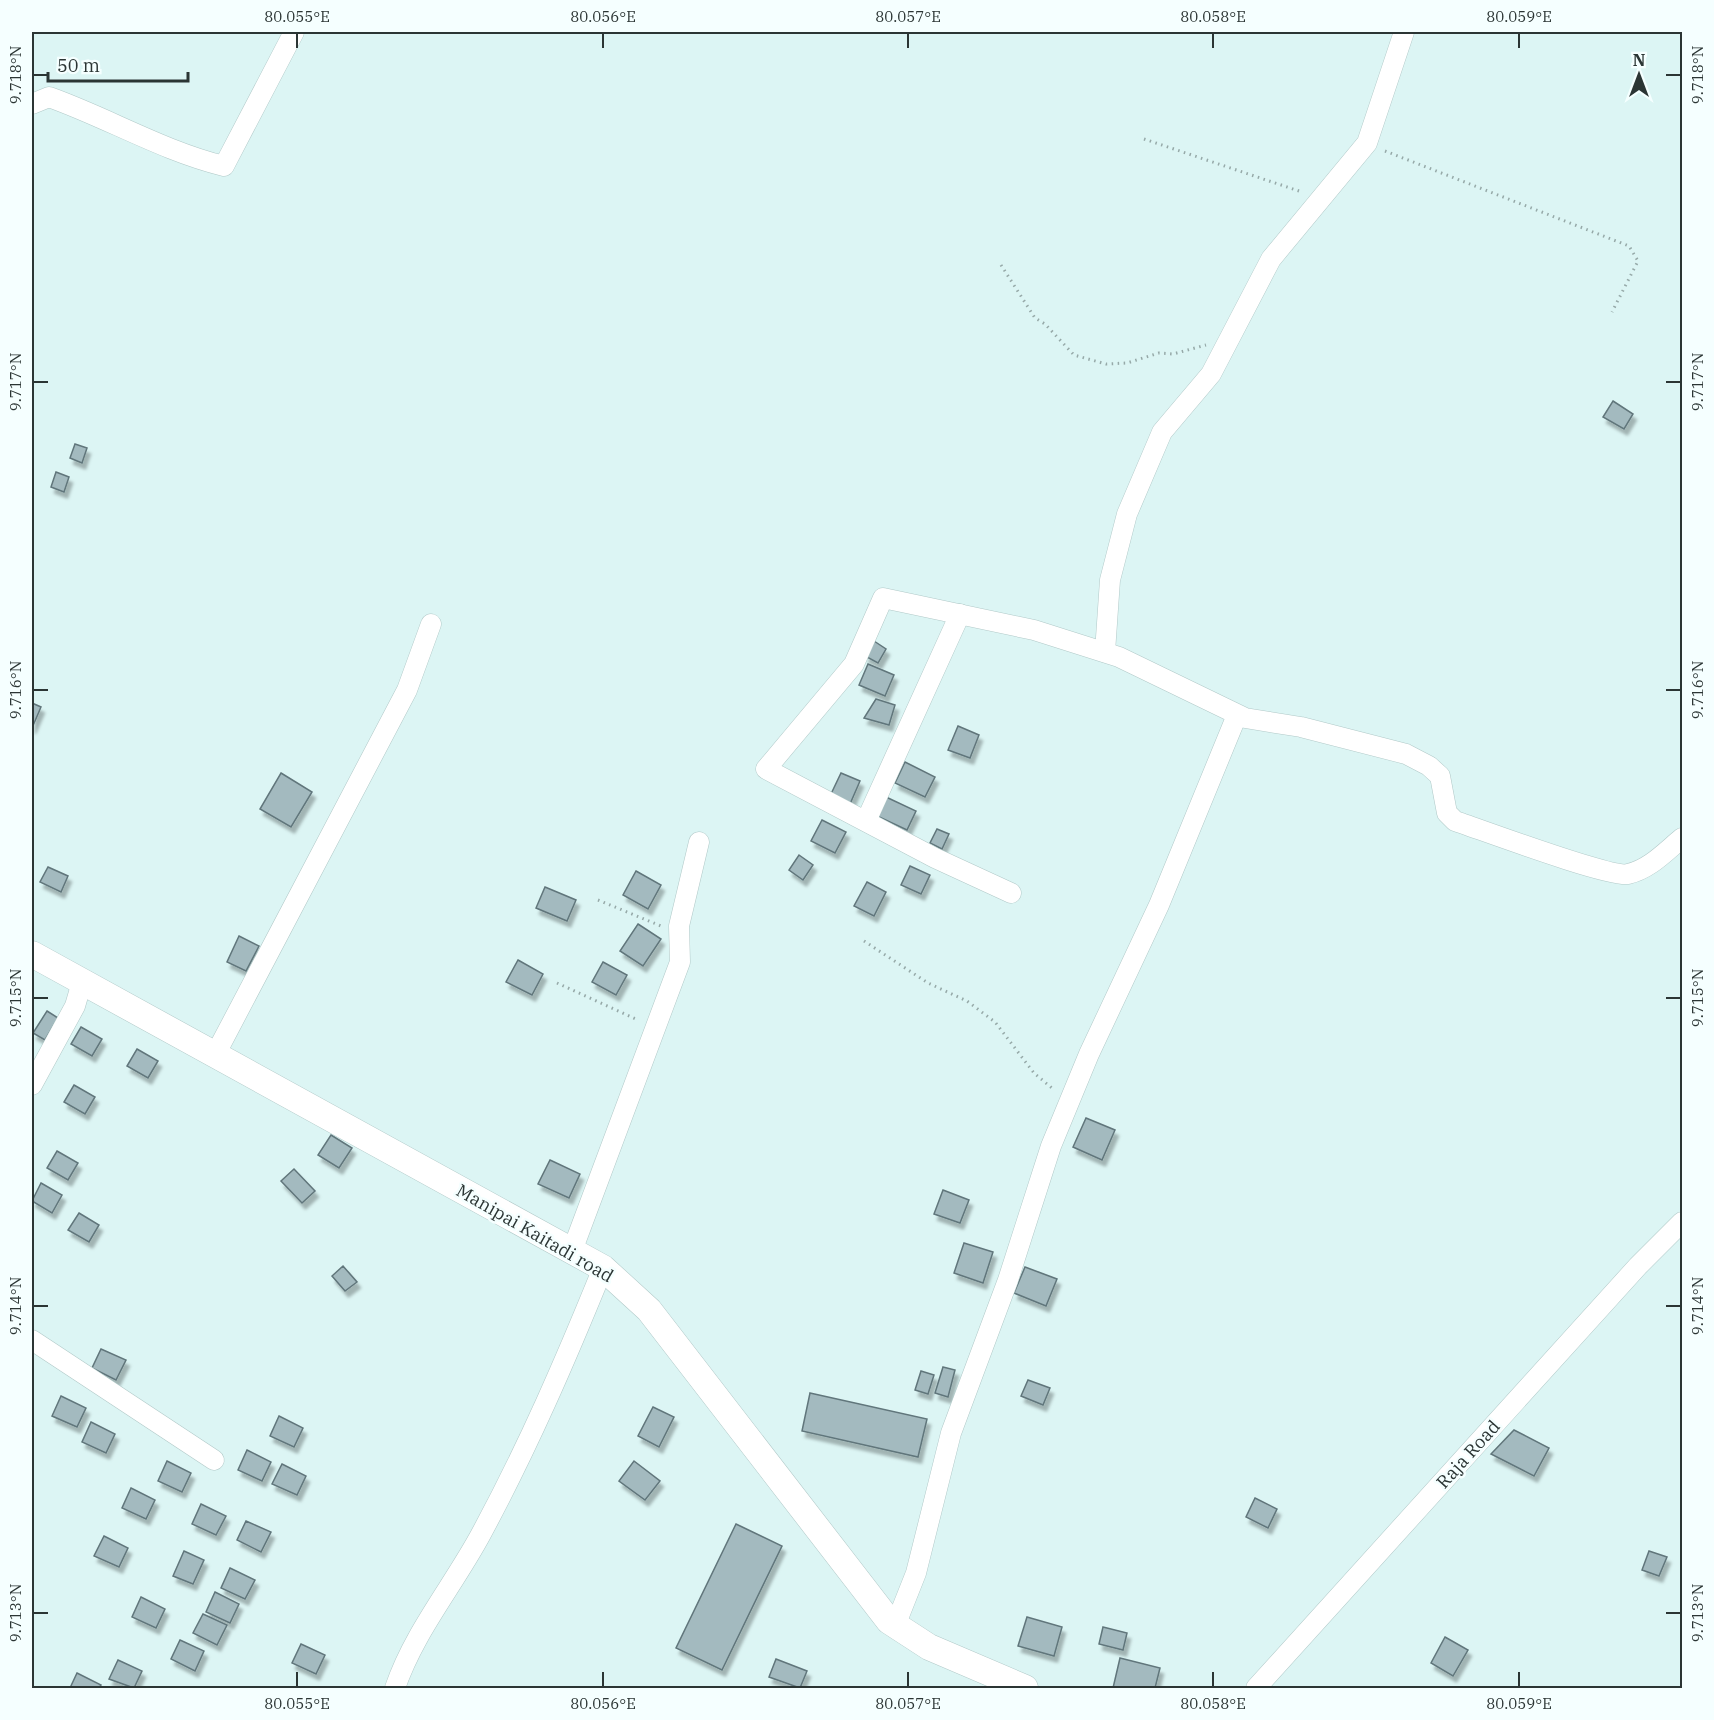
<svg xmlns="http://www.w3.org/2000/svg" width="1714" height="1720" font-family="'IBM Plex Serif',serif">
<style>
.building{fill:#a3babf;stroke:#61767b;stroke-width:1.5;filter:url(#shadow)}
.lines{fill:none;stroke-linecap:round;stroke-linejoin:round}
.minor-casing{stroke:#b1c9c8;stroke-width:21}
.major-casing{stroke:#b1c9c8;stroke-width:27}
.path{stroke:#96a9a8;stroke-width:3;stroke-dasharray:1.5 4.5;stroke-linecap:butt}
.minor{stroke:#fff;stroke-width:20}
.major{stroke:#fff;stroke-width:26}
.ticks{fill:none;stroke:#2b3534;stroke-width:2}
.labels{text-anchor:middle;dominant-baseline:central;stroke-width:5;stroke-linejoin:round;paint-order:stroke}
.street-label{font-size:18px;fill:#2b3534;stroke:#f5ffff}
.neatline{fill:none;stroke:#2b3534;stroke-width:2}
.ticks-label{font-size:15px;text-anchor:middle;fill:#2b3534}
</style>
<defs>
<filter id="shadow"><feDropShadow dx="3.5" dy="6" stdDeviation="1.5" flood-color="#0004"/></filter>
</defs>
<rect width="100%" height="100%" fill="#dcf5f4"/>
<g class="building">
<path d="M1613 401 1633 414 1624 429 1603 417Z"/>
<path d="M75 444 87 448 82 463 70 458Z"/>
<path d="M56 472 69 477 64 492 51 487Z"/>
<path d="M874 641 886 649 878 663 865 656Z"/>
<path d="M868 664 894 675 885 696 859 685Z"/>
<path d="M876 699 895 705 889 725 864 718Z"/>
<path d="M32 703 41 707 32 728Z"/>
<path d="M958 726 979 735 970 758 948 750Z"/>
<path d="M905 762 935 777 925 797 895 783Z"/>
<path d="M281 773 312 792 291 827 260 809Z"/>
<path d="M841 773 860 781 850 804 830 796Z"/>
<path d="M886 797 916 811 907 830 877 816Z"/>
<path d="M822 820 846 832 835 853 811 841Z"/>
<path d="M937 829 949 834 942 849 930 843Z"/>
<path d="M799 855 813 865 803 880 789 870Z"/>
<path d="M910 866 930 875 921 894 901 885Z"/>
<path d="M48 867 68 876 61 892 40 882Z"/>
<path d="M636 871 661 885 648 909 623 895Z"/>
<path d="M867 882 886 892 874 916 854 906Z"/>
<path d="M545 887 576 900 567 921 536 908Z"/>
<path d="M638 924 661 939 643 966 620 951Z"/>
<path d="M239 936 259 946 246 971 227 962Z"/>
<path d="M518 960 543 974 532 995 506 982Z"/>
<path d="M603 962 627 975 616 995 592 982Z"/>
<path d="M47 1011 58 1018 45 1040 33 1033Z"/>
<path d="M81 1027 102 1039 92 1056 71 1044Z"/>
<path d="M137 1049 158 1061 148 1078 127 1066Z"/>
<path d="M74 1085 95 1097 85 1114 64 1102Z"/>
<path d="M1086 1118 1115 1130 1102 1160 1073 1147Z"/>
<path d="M331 1135 352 1148 339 1168 318 1155Z"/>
<path d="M57 1151 78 1163 68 1180 47 1168Z"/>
<path d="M550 1160 580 1174 569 1198 538 1184Z"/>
<path d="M294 1169 315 1191 302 1203 281 1181Z"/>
<path d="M41 1183 62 1195 52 1213 32 1201Z"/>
<path d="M943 1190 969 1200 960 1223 934 1214Z"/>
<path d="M79 1213 99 1225 89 1242 68 1230Z"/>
<path d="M964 1243 993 1252 983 1283 954 1273Z"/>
<path d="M343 1266 357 1282 345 1291 332 1276Z"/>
<path d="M1025 1267 1057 1279 1046 1306 1014 1293Z"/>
<path d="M101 1349 126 1360 116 1380 92 1368Z"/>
<path d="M943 1367 955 1370 948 1397 935 1393Z"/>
<path d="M921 1371 934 1375 928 1394 915 1390Z"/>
<path d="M1028 1380 1050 1388 1043 1405 1021 1396Z"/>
<path d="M810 1393 927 1419 918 1457 802 1431Z"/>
<path d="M61 1396 86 1408 77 1427 52 1416Z"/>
<path d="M653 1407 674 1417 659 1447 638 1436Z"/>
<path d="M279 1416 303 1428 294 1447 270 1436Z"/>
<path d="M91 1422 115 1434 106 1453 82 1442Z"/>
<path d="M1514 1430 1549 1448 1534 1476 1491 1454Z"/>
<path d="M247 1450 271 1462 262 1481 238 1470Z"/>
<path d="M167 1461 191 1473 182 1492 158 1481Z"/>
<path d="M634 1461 660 1481 645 1500 619 1481Z"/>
<path d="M282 1464 306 1476 297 1495 272 1484Z"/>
<path d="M131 1488 155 1500 146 1519 122 1508Z"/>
<path d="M1255 1498 1277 1509 1268 1528 1246 1517Z"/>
<path d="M201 1504 226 1516 216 1535 192 1524Z"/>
<path d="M246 1521 271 1532 261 1552 237 1540Z"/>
<path d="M736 1524 782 1546 722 1670 676 1648Z"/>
<path d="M104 1536 128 1548 119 1567 94 1556Z"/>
<path d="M184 1551 204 1560 193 1584 173 1576Z"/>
<path d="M1649 1551 1667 1557 1659 1576 1642 1570Z"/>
<path d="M230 1568 255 1580 245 1599 221 1588Z"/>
<path d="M215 1592 239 1604 230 1623 206 1612Z"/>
<path d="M141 1597 165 1609 156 1628 132 1617Z"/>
<path d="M203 1614 227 1625 217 1645 193 1633Z"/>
<path d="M1027 1617 1062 1627 1054 1656 1018 1646Z"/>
<path d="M1103 1627 1127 1633 1123 1650 1099 1644Z"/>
<path d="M1445 1637 1468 1650 1453 1676 1431 1663Z"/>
<path d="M180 1640 204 1651 195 1671 171 1659Z"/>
<path d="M301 1644 325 1655 316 1674 292 1663Z"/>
<path d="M1120 1658 1160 1668 1155 1688H1113Z"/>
<path d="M776 1659 807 1671 800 1688 769 1677Z"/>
<path d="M118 1660 142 1671 134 1688 109 1679Z"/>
<path d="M77 1673 101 1685 99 1688H70Z"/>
</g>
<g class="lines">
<g class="minor-casing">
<g id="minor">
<path d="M32 104 49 97C108 118 163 151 224 166L294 32"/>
<path d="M1105 652 1110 580 1127 514 1162 432 1211 374 1271 259 1367 143 1404 32"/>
<path d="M866 821 960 614"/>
<path d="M1011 893 935 858 766 769 854 664 883 598 1034 630 1119 657 1245 718 1301 727 1406 754 1429 766 1440 776 1447 813 1455 821C1482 830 1610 878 1628 874 1650 869 1666 851 1682 838"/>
<path d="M215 1055 407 690 431 624"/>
<path d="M32 1085 75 1006 82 982"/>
<path d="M572 1251 680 962 679 926 699 842"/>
<path d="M32 1340 214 1460"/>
<path d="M895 1626 916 1573 951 1433 1008 1280 1051 1146 1089 1054 1159 905 1237 715"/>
<path d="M395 1688C414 1632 453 1586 481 1534 528 1447 566 1359 603 1268"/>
<path d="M1256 1688 1638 1266 1682 1222"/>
</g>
</g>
<g class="major-casing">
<path id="major" d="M32 954 603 1268 649 1310 889 1621 929 1647 1025 1688"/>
</g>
<g class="path">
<path d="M1144 139 1302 192"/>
<path d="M1385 151 1629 246 1638 261 1612 312"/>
<path d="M1001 265 1035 318 1045 324 1074 355 1106 364 1127 363 1159 353 1173 354 1206 345"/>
<path d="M598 900 661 926"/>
<path d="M864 941 928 983 967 1001 995 1022 1034 1073 1053 1089"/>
<path d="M557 983 638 1020"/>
</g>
<use href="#minor" class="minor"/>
<use href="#major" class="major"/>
</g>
<path class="ticks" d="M297 33V48M603 33V48M908 33V48M1213 33V48M1519 33V48M33 75H48M1666 75H1681M33 382H48M1666 382H1681M33 690H48M1666 690H1681M33 998H48M1666 998H1681M33 1306H48M1666 1306H1681M33 1613H48M1666 1613H1681M297 1672V1687M603 1672V1687M908 1672V1687M1213 1672V1687M1519 1672V1687"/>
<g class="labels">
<g class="street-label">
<text transform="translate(535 1233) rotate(30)">Manipai Kaitadi road</text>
<text transform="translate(1468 1454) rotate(-48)">Raja Road</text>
</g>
</g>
<rect width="1714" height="1720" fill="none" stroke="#f5ffff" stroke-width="66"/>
<g transform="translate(1639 75)" stroke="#f5ffff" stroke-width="4.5" paint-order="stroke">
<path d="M0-4.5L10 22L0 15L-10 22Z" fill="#2b3534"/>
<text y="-9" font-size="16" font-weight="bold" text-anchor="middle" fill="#2b3534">N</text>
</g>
<path d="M48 72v9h140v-9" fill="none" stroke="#2b3534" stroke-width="3"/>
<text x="57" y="72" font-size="18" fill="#2b3534" stroke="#f5ffff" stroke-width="4.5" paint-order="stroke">50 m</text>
<rect x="33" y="33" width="1648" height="1654" class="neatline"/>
<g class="ticks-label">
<text x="297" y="22">80.055°E</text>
<text x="603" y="22">80.056°E</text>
<text x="908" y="22">80.057°E</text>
<text x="1213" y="22">80.058°E</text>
<text x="1519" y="22">80.059°E</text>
<text transform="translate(16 75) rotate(-90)" y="5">9.718°N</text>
<text transform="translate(1698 75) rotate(-90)" y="5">9.718°N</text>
<text transform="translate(16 382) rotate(-90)" y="5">9.717°N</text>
<text transform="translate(1698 382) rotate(-90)" y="5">9.717°N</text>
<text transform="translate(16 690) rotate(-90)" y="5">9.716°N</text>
<text transform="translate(1698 690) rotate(-90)" y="5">9.716°N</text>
<text transform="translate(16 998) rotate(-90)" y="5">9.715°N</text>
<text transform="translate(1698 998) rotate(-90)" y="5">9.715°N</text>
<text transform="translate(16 1306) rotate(-90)" y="5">9.714°N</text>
<text transform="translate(1698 1306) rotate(-90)" y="5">9.714°N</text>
<text transform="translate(16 1613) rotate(-90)" y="5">9.713°N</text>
<text transform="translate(1698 1613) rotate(-90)" y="5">9.713°N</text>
<text x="297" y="1709">80.055°E</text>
<text x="603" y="1709">80.056°E</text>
<text x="908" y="1709">80.057°E</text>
<text x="1213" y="1709">80.058°E</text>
<text x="1519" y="1709">80.059°E</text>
</g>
</svg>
